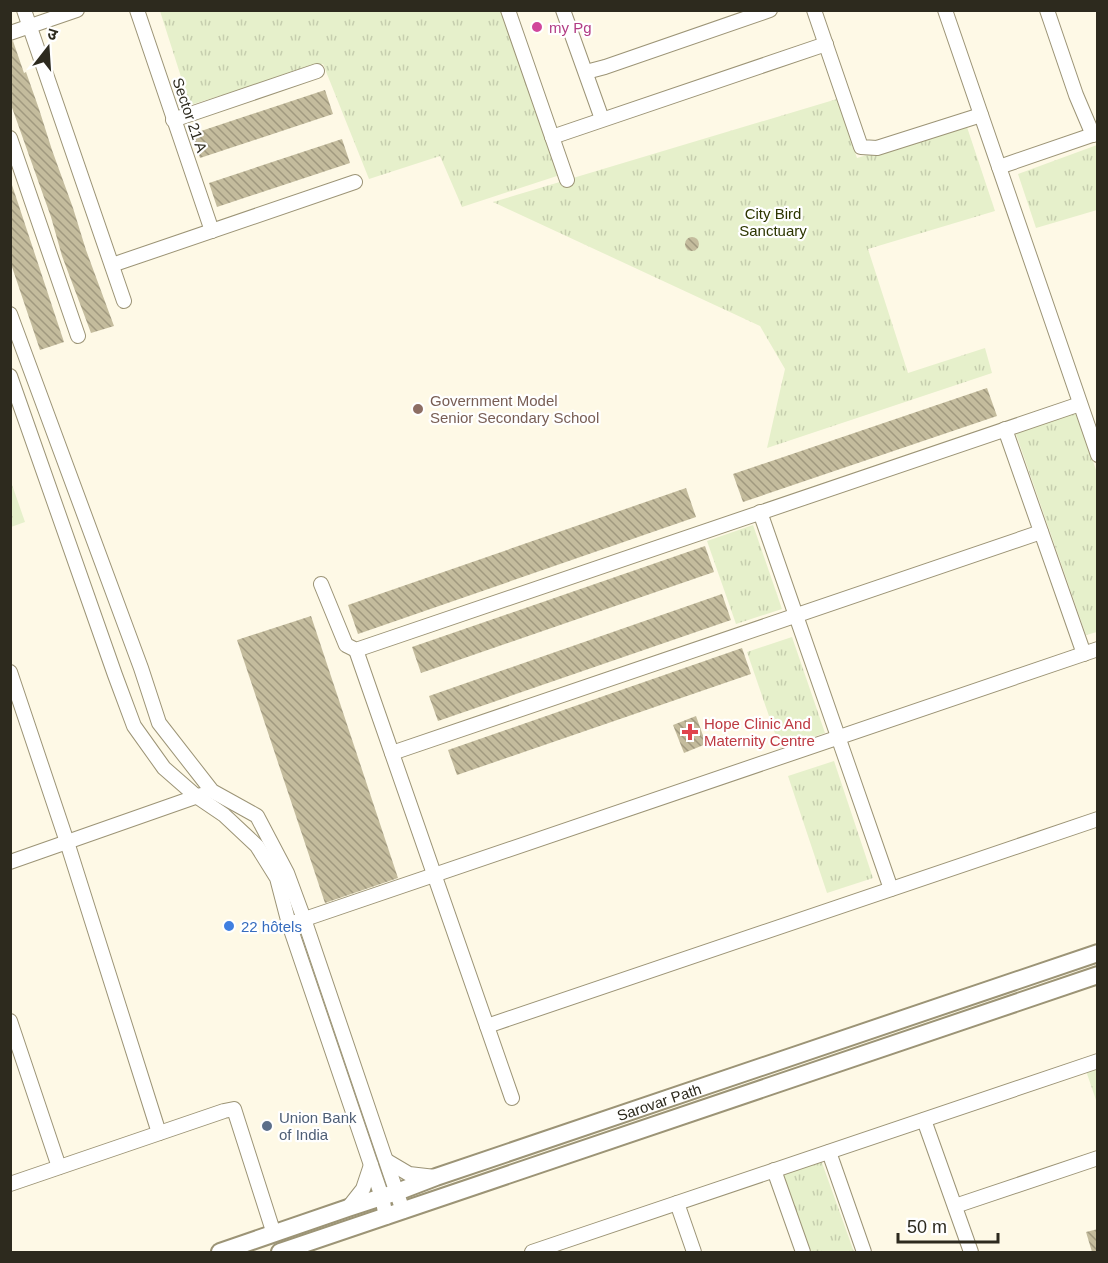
<svg xmlns="http://www.w3.org/2000/svg" width="1108" height="1263" font-family="Arial,'Noto Sans Devanagari',sans-serif">
<style>
.park{fill:url(#park-tufts)}
.building{fill:url(#building-back-hatch)}
.lines{fill:none;stroke-linecap:round;stroke-linejoin:round}
.minor-casing{stroke:#9c9476;stroke-width:16}
.major-casing{stroke:#9c9476;stroke-width:20}
.minor{stroke:#fff;stroke-width:14}
.major{stroke:#fff;stroke-width:16}
.hotel-dot{fill:#d1479c;stroke:#fff;stroke-width:2}
.education-dot{fill:#8d6e63;stroke:#fff;stroke-width:2}
.health-dot{fill:#e0444e;stroke:#fff;stroke-width:2}
.shop-dot{fill:#3f7fe0;stroke:#fff;stroke-width:2}
.service-dot{fill:#5c6f8a;stroke:#fff;stroke-width:2}
.labels{text-anchor:middle;dominant-baseline:central;stroke-width:4.5;stroke-linejoin:round;paint-order:stroke}
.hotel-label{font-size:15px;fill:#b23c85;stroke:#fff;text-anchor:start}
.street-label{font-size:15px;fill:#2d2a1e;stroke:#fff}
.park-label{font-size:15px;fill:#2d3600;stroke:#fff}
.education-label{font-size:15px;fill:#785e54;stroke:#fff;text-anchor:start}
.health-label{font-size:15px;fill:#be3a42;stroke:#fff;text-anchor:start}
.shop-label{font-size:15px;fill:#366cbe;stroke:#fff;text-anchor:start}
.service-label{font-size:15px;fill:#4e5e75;stroke:#fff;text-anchor:start}
</style>
<defs>
<pattern id="park-tufts" width="24" height="20" patternUnits="userSpaceOnUse" patternTransform="scale(1.5)"><rect width="24" height="20" fill="#e6f0cb"/><path d="M3 7l-1-3M5 7V3M7 7l1-3M15 17l-1-3M17 17v-4M19 17l1-3" fill="none" stroke="#c6ceae"/></pattern>
<pattern id="building-back-hatch" width="6" height="6" patternUnits="userSpaceOnUse" patternTransform="scale(1.5)"><rect width="6" height="6" fill="#c4bc9d"/><path d="M-1 5l2 2M0 0l6 6M5-1l2 2" fill="none" stroke="#a0997f"/></pattern>
</defs>
<rect width="100%" height="100%" fill="#fef9e6"/>
<g class="park">
<path d="M160 11H503L563 174 462 207 440 156 369 179 323 64 190 105Z"/>
<path d="M837 99 857 158 966 124 995 211 868 249 908 373 985 348 992 373 767 448 785 369 760 326 493 202Z"/>
<path d="M1097 145V210L1036 228 1018 174Z"/>
<path d="M1072 399 1097 473V632L1086 635 1011 420Z"/>
<path d="M10 479 25 522 11 527H10Z"/>
<path d="M753 525 782 609 736 624 707 541Z"/>
<path d="M792 637 825 733 780 748 747 652Z"/>
<path d="M834 761 873 878 827 893 788 776Z"/>
<path d="M1097 1057V1103L1083 1062Z"/>
<path d="M821 1160 854 1252H808L780 1174Z"/>
</g>
<g class="building">
<path d="M13 41 24 73 26 72 39 109 52 150 73 208 86 250 114 326 91 333 62 256 51 217 10 102V42Z"/>
<path d="M325 90 333 114 200 158 192 134Z"/>
<path d="M342 139 350 163 217 207 209 183Z"/>
<path d="M12 185 64 342 40 350 10 261V186Z"/>
<circle cx="692" cy="244" r="7"/>
<path d="M987 388 997 416 743 502 733 474Z"/>
<path d="M686 488 696 517 358 634 348 605Z"/>
<path d="M705 546 714 572 421 673 412 647Z"/>
<path d="M722 594 731 620 438 721 429 696Z"/>
<path d="M311 616 398 878 325 903 237 640Z"/>
<path d="M742 648 751 674 457 775 448 750Z"/>
<path d="M696 716 706 744 684 753 673 725Z"/>
<path d="M1098 1229V1252H1092L1086 1232Z"/>
</g>
<g class="lines">
<g class="minor-casing">
<g id="minor">
<path d="M24 10 124 301"/>
<path d="M137 10 212 231"/>
<path d="M508 10 567 180"/>
<path d="M563 10 602 119"/>
<path d="M814 10 861 147 877 148 981 115"/>
<path d="M945 10 1098 455"/>
<path d="M1047 10 1076 95 1093 135"/>
<path d="M10 33 77 10"/>
<path d="M586 72 605 67 770 10"/>
<path d="M173 120 317 71"/>
<path d="M552 137 826 44"/>
<path d="M10 138 78 336"/>
<path d="M999 167 1098 133"/>
<path d="M112 265 355 182"/>
<path d="M10 314 141 668 159 723 212 791 257 816 287 873 304 919 403 1211"/>
<path d="M10 376 115 675 134 726 164 768 196 796 224 815 257 846 277 878 289 924 371 1165 382 1197 386 1217"/>
<path d="M1005 429 1084 654"/>
<path d="M760 512 891 889"/>
<path d="M321 584 346 645 356 650 1080 404"/>
<path d="M356 650 512 1098"/>
<path d="M10 672 67 842 159 1133"/>
<path d="M392 753 1041 532"/>
<path d="M10 862 201 795"/>
<path d="M296 922 1098 649"/>
<path d="M10 1021 59 1167"/>
<path d="M487 1026 1098 819"/>
<path d="M924 1120 971 1252"/>
<path d="M829 1152 864 1252"/>
<path d="M387 1161 409 1174 435 1177"/>
<path d="M774 1170 803 1252"/>
<path d="M10 1184 224 1111 234 1109 274 1234"/>
<path d="M677 1203 694 1252"/>
<path d="M955 1206 1098 1158"/>
<path d="M348 1208 363 1189 371 1165"/>
<path d="M532 1252 1098 1061"/>
</g>
</g>
<g class="major-casing">
<g id="major">
<path id="s1" d="M220 1252 348 1208 397 1192 436 1177 1098 953"/>
<path d="M280 1252 1098 975"/>
</g>
</g>
<use href="#minor" class="minor"/>
<use href="#major" class="major"/>
</g>
<circle class="hotel-dot" cx="537" cy="27" r="6"/>
<circle class="education-dot" cx="418" cy="409" r="6"/>
<path class="health-dot" d="M687 723h6v6h6v6h-6v6h-6v-6h-6v-6h6z"/>
<circle class="shop-dot" cx="229" cy="926" r="6"/>
<circle class="service-dot" cx="267" cy="1126" r="6"/>
<g class="labels">
<g class="hotel-label">
<text x="549" y="27">my Pg</text>
</g>
<g class="street-label">
<text transform="translate(190 115) rotate(71)">Sector 21 A</text>
<text stroke="none"><textPath href="#s1" startOffset="464">Sarovar Path</textPath></text>
</g>
<g class="park-label">
<text x="773" y="213">City Bird<tspan x="773" dy="17">Sanctuary</tspan></text>
</g>
<g class="education-label">
<text x="430" y="400">Government Model<tspan x="430" dy="17">Senior Secondary School</tspan></text>
</g>
<g class="health-label">
<text x="704" y="723">Hope Clinic And<tspan x="704" dy="17">Maternity Centre</tspan></text>
</g>
<g class="shop-label">
<text x="241" y="926">22 hôtels</text>
</g>
<g class="service-label">
<text x="279" y="1117">Union Bank<tspan x="279" dy="17">of India</tspan></text>
</g>
</g>
<rect width="1108" height="1263" fill="none" stroke="#2d2a1e" stroke-width="24"/>
<g transform="translate(48 48) rotate(17)" stroke="#ffffff" stroke-width="4.5" paint-order="stroke">
<path d="M0-4.5L10 22L0 15L-10 22Z" fill="#2d2a1e"/>
<text y="-9" font-size="16" font-weight="bold" text-anchor="middle" fill="#2d2a1e">उ</text>
</g>
<path d="M898 1233v9h100v-9" fill="none" stroke="#2d2a1e" stroke-width="3"/>
<text x="907" y="1233" font-size="18" fill="#2d2a1e" stroke="#ffffff" stroke-width="4.5" paint-order="stroke">50 m</text>
</svg>
